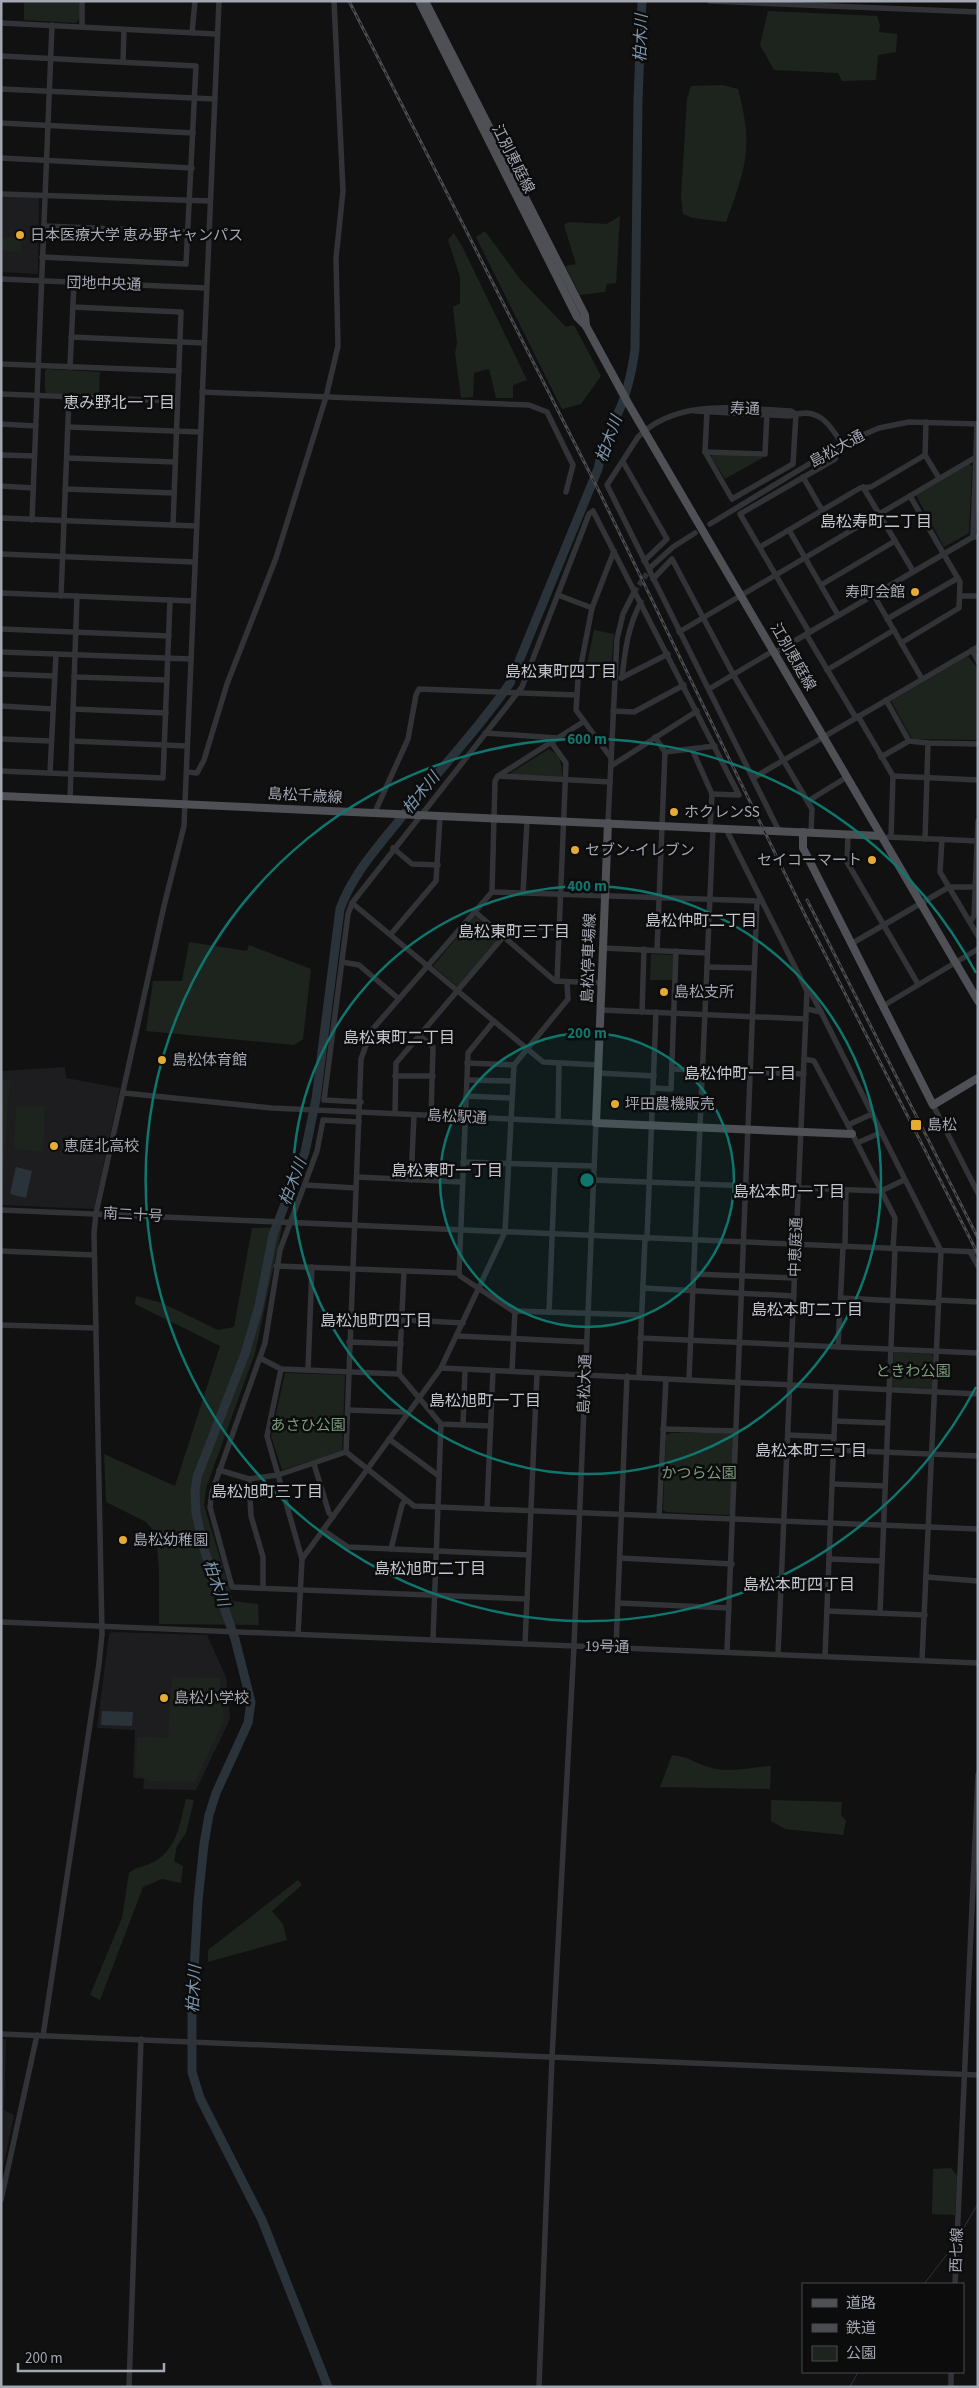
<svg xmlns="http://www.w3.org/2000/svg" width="979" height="2388" font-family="'Source Sans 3','Noto Sans JP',sans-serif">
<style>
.built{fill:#1d1d1f}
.green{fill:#1d241e}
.water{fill:#2b333a}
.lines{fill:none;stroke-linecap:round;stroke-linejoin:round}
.stream{stroke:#2b333a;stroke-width:1}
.river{stroke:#2b333a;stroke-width:9}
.minor-tunnel{stroke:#2e2f32;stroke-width:5.5;stroke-dasharray:5.5 3;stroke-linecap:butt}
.minor{stroke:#323337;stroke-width:5.5}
.major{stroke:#4e5056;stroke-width:8}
.rail-casing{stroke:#494b50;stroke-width:3}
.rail{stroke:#0c0c0d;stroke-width:1;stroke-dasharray:4;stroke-linecap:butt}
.ring{fill:none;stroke:#0f766e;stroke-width:2.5}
.poi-dot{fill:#e6ab35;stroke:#0c0c0d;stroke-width:2}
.labels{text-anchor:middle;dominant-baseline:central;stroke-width:5;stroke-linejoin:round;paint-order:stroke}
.street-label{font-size:15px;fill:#a3a7b2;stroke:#0c0c0d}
.poi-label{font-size:15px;fill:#a3a7b2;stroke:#0c0c0d;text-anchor:start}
.park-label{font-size:15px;fill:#7b9c7d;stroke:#0c0c0d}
.water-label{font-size:16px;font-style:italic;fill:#7b95ac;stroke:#0c0c0d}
.neighbourhood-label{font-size:16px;fill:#c3c6ce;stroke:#0c0c0d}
.centre{fill:#0f766e;stroke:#0c0c0d;stroke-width:2.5}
.ring-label{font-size:15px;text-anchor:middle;font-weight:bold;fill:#0f766e;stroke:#0c0c0d;stroke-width:5;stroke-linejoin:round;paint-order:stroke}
</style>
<rect width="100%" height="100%" fill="#111112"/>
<g class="built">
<path d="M1 197H39L38 274 1 272Z"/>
<path d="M65 1067 66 1078 120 1088 94 1209 1 1205V1071Z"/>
<path d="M112 1632 207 1635 226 1677 230 1719 196 1790 143 1789 144 1779 133 1778 135 1730 97 1728 109 1634Z"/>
<path d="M1 2039H6L4 2110 14 2115 1 2178Z"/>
</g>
<g class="green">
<path d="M24 1H80L79 19 76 23 24 20Z"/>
<path d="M768 11 877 16 880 25 879 32 897 34 896 52 878 55 876 80 842 81 838 73 774 70 760 45Z"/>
<path d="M722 85 738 89C743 108 748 131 746 151 744 175 734 200 726 222L693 218 683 214 681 196 687 99 691 86Z"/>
<path d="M620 216 616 283 607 284 605 292 580 295 565 266 576 264 564 225 568 222 607 224Z"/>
<path d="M485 231 520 279 566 327 574 325 601 376 581 404 562 409 476 237Z"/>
<path d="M454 233 463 248 527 380 513 385V398H496L489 369 474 373 473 397 461 398 455 353 457 343 453 307 460 303V277L448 240Z"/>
<path d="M1 237 21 238V252L1 251Z"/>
<path d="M47 369 100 372 99 395 47 393 45 391V371Z"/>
<path d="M713 454 764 457 725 479 711 457Z"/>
<path d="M969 464 972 466 969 533 944 547 916 495Z"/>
<path d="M594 630 614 634 611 670 586 669Z"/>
<path d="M968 656 978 669 977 740 914 739 911 737 891 701Z"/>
<path d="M549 749C561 756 562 764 562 777L513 775 510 773Z"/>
<path d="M475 916 499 938 458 987 433 966Z"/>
<path d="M189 942 247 951 249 945 311 969 303 1039 294 1045 146 1031 153 981H182Z"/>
<path d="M651 954 674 955 673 980H650Z"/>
<path d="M10 1080 1 1199V1081Z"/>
<path d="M16 1106 45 1107 43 1151 14 1149Z"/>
<path d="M282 1227 255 1353 206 1488 204 1505 233 1601 258 1604 259 1625 159 1624V1571L156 1534 146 1522 106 1502 104 1454 175 1486 220 1346 135 1304 136 1296 162 1303 218 1330 234 1327 252 1228Z"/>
<path d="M894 1352 931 1354 933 1356 932 1389 894 1387 892 1385Z"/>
<path d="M285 1373 345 1375 342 1451 282 1470 271 1436Z"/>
<path d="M671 1433H732L734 1437 731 1512 728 1515 666 1512 663 1510 666 1435Z"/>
<path d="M172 1677 220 1678 224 1720 195 1782 151 1781 136 1775 137 1737 168 1738Z"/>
<path d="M672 1755C691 1757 699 1766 716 1769 733 1772 754 1767 771 1766L770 1789 660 1787Z"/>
<path d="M186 1799 194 1800 186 1833 177 1846 174 1861 183 1866 181 1883 162 1879 143 1887 100 2000 90 1995 122 1918 129 1873C137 1866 145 1867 154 1862 177 1849 180 1823 186 1799Z"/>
<path d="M771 1800 842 1802 841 1815 846 1821 843 1835 785 1829 771 1821Z"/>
<path d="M298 1880 302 1885 272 1911 283 1924 287 1940 208 1962V1950Z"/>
<path d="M951 2168 957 2176 955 2215 932 2214 933 2169Z"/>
</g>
<g class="water">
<path d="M16 1167 32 1171 26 1198 10 1194Z"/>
<path d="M102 1711 133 1712 132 1726 101 1725Z"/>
</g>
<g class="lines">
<g class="stream">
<path d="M960 2234 978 2204"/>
<path d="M924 2284 955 2244"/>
<path d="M850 2387 858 2372"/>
</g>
<path class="river" d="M328 2387 262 2220 200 2098 192 2072V2006L198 1901 204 1844 209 1815 216 1793 248 1723 251 1702 235 1639 204 1549 196 1513 195 1492 197 1477 245 1354 259 1306 273 1235 305 1152 316 1099 340 909C352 876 375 850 397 823 433 776 476 733 510 683L598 469C601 449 610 432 618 413 628 392 632 371 635 349L638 100 642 1"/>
<path class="minor-tunnel" d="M634 592 651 568"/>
<g class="minor">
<path d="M710 1 978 12"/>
<path d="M1 23 216 34"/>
<path d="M82 27V1"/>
<path d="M192 33 195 1"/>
<path d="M1 56 196 66 186 264 42 257"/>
<path d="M123 62 124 30"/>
<path d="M1 89 214 99"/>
<path d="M1 123 193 133"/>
<path d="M1 158 192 168"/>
<path d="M1 194 210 201"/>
<path d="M44 226 188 232"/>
<path d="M1 279 206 288"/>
<path d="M73 307 181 312 173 525"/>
<path d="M71 337 204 343"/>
<path d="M1 364 179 371"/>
<path d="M70 367 74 283"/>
<path d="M202 392 529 405 547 412 573 465 566 492"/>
<path d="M1 394 177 401"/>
<path d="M695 411 790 416C818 406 829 423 842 444L835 459 740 514 809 632"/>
<path d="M707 411 705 452 732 499 793 464 796 414"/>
<path d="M1 424 35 426"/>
<path d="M68 427 200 432"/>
<path d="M705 452 765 454 767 412"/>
<path d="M1 455 34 456"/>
<path d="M925 455 939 478"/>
<path d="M67 458 175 462"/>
<path d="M623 462 667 539 644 561"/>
<path d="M803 477 822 510"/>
<path d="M1 486 33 488"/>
<path d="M863 487 913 571"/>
<path d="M65 489 174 493"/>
<path d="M1 518 196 526"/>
<path d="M32 520 52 25"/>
<path d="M710 524 842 444 879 428 909 422 978 424"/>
<path d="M789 530 838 615"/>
<path d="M973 537 977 424"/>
<path d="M760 547 860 488 871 487 925 455 926 422"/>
<path d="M1 554 194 562"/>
<path d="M652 566 673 547 695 533"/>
<path d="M653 579 672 559 733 674 812 809 811 833"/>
<path d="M821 585 895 541"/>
<path d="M1 593 193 601"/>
<path d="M873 594 922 679"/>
<path d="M558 595 592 608"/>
<path d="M61 596 69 397"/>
<path d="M960 596H978"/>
<path d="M887 619 958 578"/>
<path d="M1 629 169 636"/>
<path d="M679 632 976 457"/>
<path d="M806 634 856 718"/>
<path d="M901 643 959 608 960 582 910 496"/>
<path d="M972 650 978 661"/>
<path d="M1 652 191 659"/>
<path d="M774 653 973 537H978"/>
<path d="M827 670 894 630"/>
<path d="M1 674 54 676"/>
<path d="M74 677 167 680"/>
<path d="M621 678 668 654"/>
<path d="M622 678C625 650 628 626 641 602"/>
<path d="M709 689 773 651"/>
<path d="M886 700 909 741 928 743 978 744"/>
<path d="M1 706 53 709"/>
<path d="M73 709 166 713"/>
<path d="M613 711 634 712 684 685"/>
<path d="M858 716 893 776 891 837"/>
<path d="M485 733 557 738"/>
<path d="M655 737 665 752 657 950"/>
<path d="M1 739 51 741"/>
<path d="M72 741 187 746"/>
<path d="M551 742 566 763 557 981"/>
<path d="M692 749 712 794 710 828"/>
<path d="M665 752 715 746"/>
<path d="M881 757 909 741"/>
<path d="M611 758 576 710 578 680 592 608 614 551"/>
<path d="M611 766 697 711"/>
<path d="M1 771 163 778 170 600"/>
<path d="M187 772 197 773 204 760 227 684 276 558 326 397 338 346 336 258 343 191 334 1"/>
<path d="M50 773 56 654"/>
<path d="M498 776 610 782"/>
<path d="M893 776 978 780"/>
<path d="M753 778 978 647"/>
<path d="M70 799 77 596"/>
<path d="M808 801 847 777"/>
<path d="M374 814 408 739 416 695 419 689 577 695"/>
<path d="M608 823 617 639 623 614 634 592"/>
<path d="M726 829 807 991 778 1654"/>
<path d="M779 831 607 485 638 437C677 397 741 409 791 411L796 414"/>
<path d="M848 835 847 862 918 984"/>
<path d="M888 837 978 841"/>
<path d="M925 839 928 743"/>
<path d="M942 839 940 872 978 936"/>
<path d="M393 848 412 864 438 865"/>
<path d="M492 892 759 901"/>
<path d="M523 893 527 821"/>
<path d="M352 903 543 1062 598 1065"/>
<path d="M474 911 555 981 601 983"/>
<path d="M970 922 974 916 978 821"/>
<path d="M391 934 436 881 440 817"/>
<path d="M851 944 949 887H975"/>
<path d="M603 948 707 953"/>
<path d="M342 962 359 965 399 999"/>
<path d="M707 967 754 968"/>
<path d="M807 991 811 993 821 1012"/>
<path d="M883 1006 978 949"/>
<path d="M807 1009 821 1012 941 1251 922 1660"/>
<path d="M601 1010 806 1019"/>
<path d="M642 1012 644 949"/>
<path d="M419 1035 433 1047 431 1116"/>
<path d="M804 1059 814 1061 848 1125"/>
<path d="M467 1063 514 1065"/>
<path d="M672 1069 804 1074"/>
<path d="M598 1073 654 1076"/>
<path d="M395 1076H433"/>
<path d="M467 1080 512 1081"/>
<path d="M654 1088 671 1089 676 951"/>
<path d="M124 1093 272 1108 596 1123 574 1646 552 2057 539 2387"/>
<path d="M466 1096 512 1098"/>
<path d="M361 1102 324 1100 348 914 352 903 522 687 589 514 593 511 739 795 712 794"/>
<path d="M933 1105 978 1193"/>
<path d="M395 1113 396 1063 504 936 512 926 559 928"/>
<path d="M872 1114 848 1125 857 1143 880 1133"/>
<path d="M558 1121 559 1063"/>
<path d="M359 1122 323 1120 317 1151 280 1250 265 1343 212 1492 210 1507 232 1587 527 1599"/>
<path d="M857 1143 895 1218 893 1249"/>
<path d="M463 1162 593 1166"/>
<path d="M357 1177 462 1182"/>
<path d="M411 1180 414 1115"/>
<path d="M593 1180 881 1191 904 1180"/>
<path d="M305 1185 356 1188"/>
<path d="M1 1210 978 1252"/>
<path d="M647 1239 656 1012"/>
<path d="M845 1247 846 1190"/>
<path d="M1 1251 94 1255"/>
<path d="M970 1252 978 1266"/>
<path d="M276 1266 459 1273 460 1276 513 1311 641 1315"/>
<path d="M459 1273 468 1053 494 1021"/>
<path d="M694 1274 795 1278"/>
<path d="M643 1288 794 1296"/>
<path d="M841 1298 937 1303"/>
<path d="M938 1300 978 1302"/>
<path d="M549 1312 555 1165"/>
<path d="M351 1317 463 1323"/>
<path d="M1 1325 96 1328"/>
<path d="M457 1336 586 1342"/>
<path d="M640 1338 978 1353"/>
<path d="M349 1342 401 1344"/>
<path d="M838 1347 843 1247"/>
<path d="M260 1358 281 1369 399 1374 441 1424 491 1426"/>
<path d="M441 1368 978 1394"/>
<path d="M281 1369 267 1436 302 1559"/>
<path d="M308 1370 312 1267"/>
<path d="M512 1371 515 1311"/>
<path d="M399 1374 404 1271"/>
<path d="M639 1377 645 1239"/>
<path d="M689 1379 713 828"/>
<path d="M348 1410 403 1412 407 1415"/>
<path d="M835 1421 887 1423"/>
<path d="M463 1425 465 1370"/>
<path d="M663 1429 737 1431"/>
<path d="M788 1435 834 1437"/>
<path d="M389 1439 439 1476"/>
<path d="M834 1450 978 1456"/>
<path d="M346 1452 361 1059 371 1031 492 892 495 781 498 776 583 722"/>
<path d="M346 1452 414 1506 978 1529"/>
<path d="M314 1464 329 1513 333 1517"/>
<path d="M219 1470 249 1479 278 1475 346 1452"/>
<path d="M249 1479 251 1516 263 1557V1587"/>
<path d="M833 1484 885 1486"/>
<path d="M487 1509 493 1371"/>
<path d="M659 1516 666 1379"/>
<path d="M323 1530 348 1547 529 1555"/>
<path d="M391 1549 402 1505 405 1500"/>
<path d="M620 1558 732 1564"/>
<path d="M829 1559 882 1561"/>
<path d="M926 1577 978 1581"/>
<path d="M618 1603 729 1608"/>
<path d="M827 1611 925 1615"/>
<path d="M880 1613 895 1249"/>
<path d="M1 1622 978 1663"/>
<path d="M298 1634 302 1559 441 1368 505 1232 514 1065 568 999 567 982"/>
<path d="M433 1640 441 1424"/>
<path d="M525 1644 537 1373"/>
<path d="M616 1647 627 1376"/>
<path d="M727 1652 757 902"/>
<path d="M825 1656 836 1388"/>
<path d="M1 2034 978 2075"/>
<path d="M43 2036 99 1664 102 1634 94 1233 96 1213 164 906 184 826 219 1"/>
<path d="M1 2200 37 2035"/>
<path d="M955 2284 978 1775"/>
<path d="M129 2387 141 2039"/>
<path d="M951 2387V2372"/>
</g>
<g class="major">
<path d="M419 1 577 317 586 326 628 403 978 1001"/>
<path d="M425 1 585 315 586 326"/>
<path d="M1 796 881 836"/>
<path d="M608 823 596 1123 852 1134"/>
<path d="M803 832V848L933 1105 978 1078"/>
</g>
<g class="rail-casing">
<g id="rail">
<path d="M349 1 600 493 806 917 978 1254"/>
<path d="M807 900 978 1238"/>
</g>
</g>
<use href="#rail" class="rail"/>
</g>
<circle cx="587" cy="1180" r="147" fill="#0f766e" fill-opacity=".12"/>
<g class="ring">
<circle cx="587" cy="1180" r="147"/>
<circle cx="587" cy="1180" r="294"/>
<path d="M976 1387A441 441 0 1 1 976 973"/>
</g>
<g class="poi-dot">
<circle cx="20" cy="235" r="5"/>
<circle cx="915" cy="592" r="5"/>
<circle cx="674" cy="812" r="5"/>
<circle cx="575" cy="850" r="5"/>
<circle cx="872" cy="860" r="5"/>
<circle cx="664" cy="992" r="5"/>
<circle cx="162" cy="1060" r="5"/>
<circle cx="615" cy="1104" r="5"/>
<rect x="910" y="1119" width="12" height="12" rx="2.5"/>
<circle cx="54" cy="1146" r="5"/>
<circle cx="123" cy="1540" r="5"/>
<circle cx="164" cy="1698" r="5"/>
</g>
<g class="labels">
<g class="street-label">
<text transform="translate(513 159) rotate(63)">江別恵庭線</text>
<text transform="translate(104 284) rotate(2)">団地中央通</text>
<text transform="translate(745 409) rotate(2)">寿通</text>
<text transform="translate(837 449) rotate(-29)">島松大通</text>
<text transform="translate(793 657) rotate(60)">江別恵庭線</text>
<text transform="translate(305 796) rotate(3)">島松千歳線</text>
<text transform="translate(589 958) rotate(-88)">島松停車場線</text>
<text transform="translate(457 1117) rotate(3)">島松駅通</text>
<text transform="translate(133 1215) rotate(3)">南二十号</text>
<text transform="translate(796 1247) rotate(-88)">中恵庭通</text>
<text transform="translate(585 1384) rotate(-88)">島松大通</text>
<text transform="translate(607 1647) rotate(2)">19号通</text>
<text transform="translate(957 2250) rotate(-88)">西七線</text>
</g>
<g class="poi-label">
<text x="30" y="235">日本医療大学 恵み野キャンパス</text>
<text x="905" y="592" text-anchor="end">寿町会館</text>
<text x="684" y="812">ホクレンSS</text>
<text x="585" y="850">セブン-イレブン</text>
<text x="862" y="860" text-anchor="end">セイコーマート</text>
<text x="674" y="992">島松支所</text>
<text x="172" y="1060">島松体育館</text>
<text x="625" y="1104">坪田農機販売</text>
<text x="927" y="1125">島松</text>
<text x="64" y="1146">恵庭北高校</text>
<text x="133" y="1540">島松幼稚園</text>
<text x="174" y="1698">島松小学校</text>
</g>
<g class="park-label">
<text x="913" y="1371">ときわ公園</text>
<text x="308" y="1425">あさひ公園</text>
<text x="699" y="1473">かつら公園</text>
</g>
<g class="water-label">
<text transform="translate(641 38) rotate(-88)">柏木川</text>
<text transform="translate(609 439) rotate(-70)">柏木川</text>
<text transform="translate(421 793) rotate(-51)">柏木川</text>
<text transform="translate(293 1182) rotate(-69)">柏木川</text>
<text transform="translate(216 1583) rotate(71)">柏木川</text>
<text transform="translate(194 1989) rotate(-87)">柏木川</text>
</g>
<g class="neighbourhood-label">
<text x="119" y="403">恵み野北一丁目</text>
<text x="876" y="522">島松寿町二丁目</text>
<text x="561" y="672">島松東町四丁目</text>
<text x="701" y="921">島松仲町二丁目</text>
<text x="514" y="932">島松東町三丁目</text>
<text x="399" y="1038">島松東町二丁目</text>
<text x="740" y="1074">島松仲町一丁目</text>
<text x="447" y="1171">島松東町一丁目</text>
<text x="789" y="1192">島松本町一丁目</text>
<text x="807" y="1310">島松本町二丁目</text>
<text x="376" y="1321">島松旭町四丁目</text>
<text x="485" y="1401">島松旭町一丁目</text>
<text x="811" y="1451">島松本町三丁目</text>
<text x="267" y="1492">島松旭町三丁目</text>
<text x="430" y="1569">島松旭町二丁目</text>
<text x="799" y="1585">島松本町四丁目</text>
</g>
</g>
<circle cx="587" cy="1180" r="8" class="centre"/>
<g class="ring-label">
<text x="587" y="744">600 m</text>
<text x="587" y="891">400 m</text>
<text x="587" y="1038">200 m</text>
</g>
<rect width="979" height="2388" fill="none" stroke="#a3a7b2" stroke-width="5"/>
<rect x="802" y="2283" width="162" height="90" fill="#0c0c0d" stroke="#484a4f"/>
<rect x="812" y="2299" width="25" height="8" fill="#4e5056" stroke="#484a4f"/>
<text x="846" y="2308" font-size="15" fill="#a3a7b2">道路</text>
<rect x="812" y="2324" width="25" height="8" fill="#494b50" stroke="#484a4f"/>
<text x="846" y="2333" font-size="15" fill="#a3a7b2">鉄道</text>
<rect x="812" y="2346" width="25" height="15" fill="#1d241e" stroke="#484a4f"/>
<text x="846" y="2358" font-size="15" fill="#a3a7b2">公園</text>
<path d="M18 2363v8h146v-8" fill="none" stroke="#a3a7b2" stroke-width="2.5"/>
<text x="25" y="2363" font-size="15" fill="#a3a7b2" stroke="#0c0c0d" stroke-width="4" paint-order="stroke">200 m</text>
</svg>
